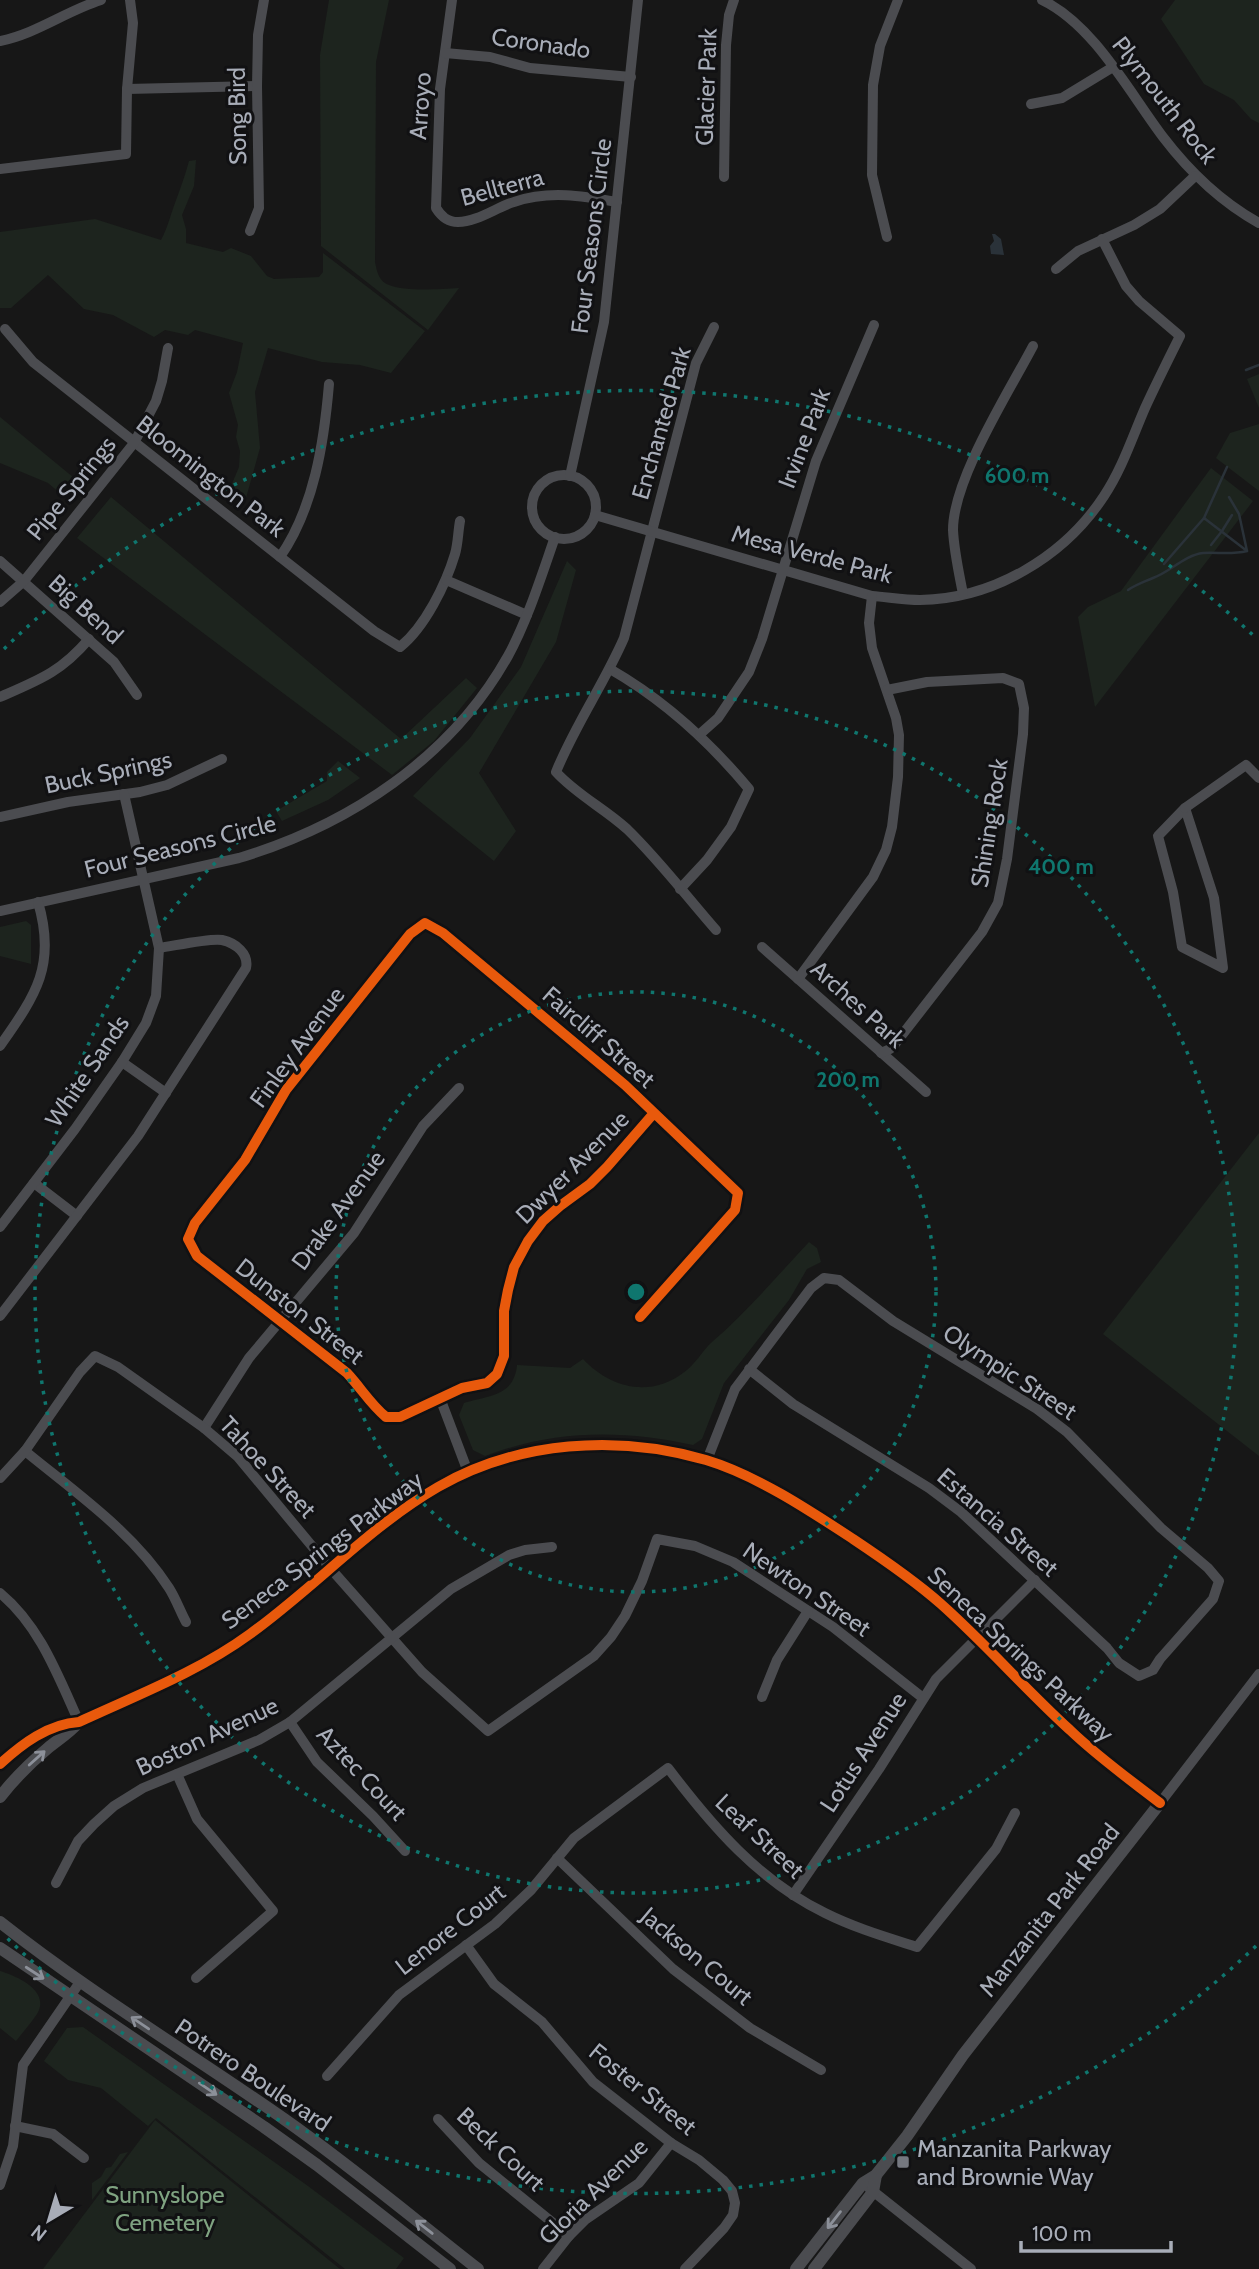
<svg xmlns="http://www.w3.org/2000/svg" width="1259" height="2269" font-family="Cabin,sans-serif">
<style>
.green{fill:#1d241e}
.water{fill:#2a3239}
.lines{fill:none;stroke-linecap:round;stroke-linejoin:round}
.stream{stroke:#2a3239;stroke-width:2.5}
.minor{stroke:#4b4c50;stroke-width:10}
.tertiary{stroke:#4b4c50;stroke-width:12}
.cycleway-casing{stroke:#111113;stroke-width:15}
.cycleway{stroke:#e8590c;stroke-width:10}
.oneway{stroke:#8c9099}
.ring{fill:none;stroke:#0f766e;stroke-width:3.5;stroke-dasharray:3.5 7}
.poi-dot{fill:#757880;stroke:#111113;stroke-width:2.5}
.labels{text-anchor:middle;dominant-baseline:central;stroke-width:6;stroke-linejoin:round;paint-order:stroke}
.street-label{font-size:24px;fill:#a8adb8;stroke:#111113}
.poi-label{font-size:24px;fill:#a8adb8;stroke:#111113;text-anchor:start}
.park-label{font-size:24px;fill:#7fa381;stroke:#111113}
.centre{fill:#0f766e;stroke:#111113;stroke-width:3.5}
.ring-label{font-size:21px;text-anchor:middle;font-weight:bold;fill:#0f766e;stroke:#111113;stroke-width:6;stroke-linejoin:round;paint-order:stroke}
</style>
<rect width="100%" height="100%" fill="#171717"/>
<g class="green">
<path d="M329 0H389L376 62 375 262C377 272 379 282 389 285 407 292 440 289 459 288L428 330 321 246 320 55Z"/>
<path d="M1175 0H1259V123L1251 119 1234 100 1204 84 1161 19Z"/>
<path d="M196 160 194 186 182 215 186 229V243L223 252 231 248 251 256 267 276 274 279 319 277 323 272V253L425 331 391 373 360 365 322 362 268 348 255 392 260 448 246 498 231 486 239 467 240 451 236 437 238 425 229 393 237 372 243 343 195 330 188 335 165 330 154 337 113 315 84 309 48 275 11 308H0V232L95 219 161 240C168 227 170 216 175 203 180 189 185 176 189 161Z"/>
<path d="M1259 374V408L1247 379Z"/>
<path d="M0 417 85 487 72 503 48 483 0 463Z"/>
<path d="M1259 424V491L1216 458 1230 433Z"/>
<path d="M1211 468 1253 501 1095 707 1078 617 1088 607 1121 591Z"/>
<path d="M111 497 401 739 466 678 477 688 434 741 392 775 77 538Z"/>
<path d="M567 561 576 570 556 642 479 773 516 831 494 861 413 796 470 738 521 667Z"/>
<path d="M338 761 360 778 328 800 282 821 276 811 327 781V772Z"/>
<path d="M26 921 31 925V964L0 956V927Z"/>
<path d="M1259 1133V1456L1103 1334Z"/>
<path d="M809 1242 817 1248 821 1262 807 1269 789 1300 724 1383 702 1439 693 1445C622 1429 553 1430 485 1456L473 1450 459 1415 464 1403C488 1395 514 1397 517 1365L570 1368 583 1359C610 1388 650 1398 683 1373 695 1365 702 1351 712 1342 747 1312 777 1276 809 1242Z"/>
<path d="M0 1971C17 1976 51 1991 37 2014 31 2023 23 2032 16 2041L0 2028Z"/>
<path d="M83 2027 308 2186 404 2258 396 2269H345L156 2118 148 2126 101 2088 68 2080 44 2061 67 2028Z"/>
<path d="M155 2120 340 2269H43Z"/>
<path d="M128 2152 92 2200V2183L101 2177 106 2168 111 2167 120 2154Z"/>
</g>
<path class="water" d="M992 234H995L1001 239 1004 255 991 254 990 246 994 241Z"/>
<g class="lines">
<g class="stream">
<path d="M1246 370 1259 365"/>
<path d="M1227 467 1204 518 1247 551 1239 514 1229 497"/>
<path d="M1222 531 1232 515"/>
<path d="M1211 545 1222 531"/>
<path d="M1164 564 1204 518 1205 519"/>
<path d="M1128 590C1137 584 1144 582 1153 578 1170 572 1185 555 1203 553 1218 552 1231 555 1247 551"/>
</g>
<g class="minor">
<path d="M452 0 440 89 436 208C441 216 447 222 458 222 477 222 497 207 514 202 549 190 583 196 617 202"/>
<path d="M1042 0C1094 25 1129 92 1163 137 1189 171 1221 202 1259 223"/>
<path d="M0 41C36 34 66 11 101 0"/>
<path d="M445 53 490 57 530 68 631 77"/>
<path d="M127 89 257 86"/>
<path d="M1031 104 1062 98 1113 67"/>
<path d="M0 169 126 154 127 89 133 23 130 0"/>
<path d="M724 177 726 45 729 15 734 0"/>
<path d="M250 231 259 208 257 86 258 35 264 0"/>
<path d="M887 237 872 175 873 85 880 46 898 0"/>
<path d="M1056 269 1078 251 1134 225 1160 209 1195 176"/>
<path d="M714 327 696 363 624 638C604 684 575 725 556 772 577 795 604 808 627 829 659 860 687 897 716 930"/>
<path d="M5 329 33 362 374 631 400 647C425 627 446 584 455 554 458 544 458 532 460 521"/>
<circle cx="564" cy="507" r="32"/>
<path d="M570 476 604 322 638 0"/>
<path d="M595 515 872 596C887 597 904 600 920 600 993 599 1064 557 1104 496 1122 469 1132 438 1145 408 1156 384 1168 360 1180 336L1139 301 1126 286 1102 239"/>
<path d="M280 557C314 508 324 443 329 384"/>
<path d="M0 561 114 662 137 695"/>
<path d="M446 580 527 615"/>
<path d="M963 594C959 573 954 551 953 530 953 479 1009 392 1033 346"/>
<path d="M0 602 24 581 134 443 156 401 162 381 168 348"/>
<path d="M610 669C664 700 709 741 749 789L731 827 707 860 680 889"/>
<path d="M0 697C39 680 61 672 89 639"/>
<path d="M700 734 718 718 749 672 762 639 816 461 874 325"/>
<path d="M1185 808 1214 898 1223 968 1182 947 1173 892 1158 836Z"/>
<path d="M1185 808 1246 765 1259 778"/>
<path d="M0 817 68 802 140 792 167 785 222 759"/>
<path d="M0 911 239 858C349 825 451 758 508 656 528 619 541 577 555 537"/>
<path d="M762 947 926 1092"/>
<path d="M798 979 873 877 886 850 892 827 898 777 899 735 896 718 872 648 869 623 872 596"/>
<path d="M0 1046C35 996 57 966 38 902"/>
<path d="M881 1053 890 1049 895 1044 982 932 998 903 1007 859 1023 734 1024 708 1019 684 1003 678 927 682 887 690"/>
<path d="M122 1062 166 1093"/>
<path d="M34 1183 77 1216"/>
<path d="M0 1227 75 1129 122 1062 146 1023 156 996 159 948 124 794"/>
<path d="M0 1316 138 1136 246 968C249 954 236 943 222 940 209 938 174 946 159 948"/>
<path d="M640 1317 735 1210 738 1193 625 1085 443 933 425 923 410 934 286 1090 245 1160 195 1223 188 1239 197 1256 347 1373C361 1388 371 1405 386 1417H400L462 1388 487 1383 497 1374 504 1356V1311L508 1290 514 1267 528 1241 543 1221 560 1206 590 1184 607 1167 654 1113"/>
<path d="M440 1398 468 1472"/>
<path d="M204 1428 249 1358 354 1233 423 1126 459 1088"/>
<path d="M25 1451C76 1493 133 1532 169 1588 176 1599 180 1611 186 1622"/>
<path d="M707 1460 735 1389 811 1288 824 1278 839 1280 893 1321 1037 1409 1067 1432 1161 1528 1208 1568 1219 1581 1213 1599 1160 1659 1153 1670 1139 1676 1119 1663 1107 1648 961 1512 929 1488 793 1404 749 1369"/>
<path d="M0 1478 25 1451 80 1372 95 1356 118 1367 204 1428 238 1457 331 1569 422 1672 488 1731 594 1656 611 1637 625 1616 642 1581 657 1539 695 1546 733 1562 833 1627 923 1698"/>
<path d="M0 1593C40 1626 58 1676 79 1722"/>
<path d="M762 1697 777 1660 808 1611"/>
<path d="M290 1722 317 1762 373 1816 405 1851"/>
<path d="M177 1774 197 1819 273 1911 196 1978"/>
<path d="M1160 1803 1259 1674"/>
<path d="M557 1858 673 1969 750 2028 821 2070"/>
<path d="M56 1883 78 1841 94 1824 114 1806 143 1788 259 1740 290 1722 451 1589 509 1555 525 1550 552 1547"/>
<path d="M793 1895 879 1769 936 1679 1035 1580"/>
<path d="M466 1945 494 1984 542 2022 593 2082 671 2143 699 2160 723 2180 732 2191 735 2203 733 2215 724 2228 685 2269"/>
<path d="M327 2076 399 1995 495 1924 531 1890 574 1838 668 1768C712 1826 759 1881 825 1913 855 1928 886 1937 917 1947L996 1849 1015 1813"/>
<path d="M438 2119 479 2163 569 2236"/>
<path d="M15 2126 53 2134 84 2158"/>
<path d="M0 2185 13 2146 23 2065 80 1982"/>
<path d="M869 2188 971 2269"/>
<path d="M543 2269 569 2236 585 2220 639 2183 671 2143"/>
</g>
<g class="tertiary">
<path d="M0 1764C22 1744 48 1724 79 1722 137 1695 198 1672 250 1634 314 1588 369 1527 438 1487 518 1441 617 1434 706 1460 756 1475 809 1510 853 1539 883 1559 914 1580 941 1604 986 1644 1025 1689 1070 1730 1098 1757 1129 1779 1160 1803L963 2055 907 2136 876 2175 863 2183 796 2269"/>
<path d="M0 1797C14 1779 30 1763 48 1748 59 1739 69 1733 79 1722"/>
<path d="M0 1922C91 1994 190 2053 284 2119 351 2166 414 2219 478 2269"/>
<path d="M0 1948 264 2127 317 2165 450 2269"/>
<path d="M814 2269 873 2192 876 2175"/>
</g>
<g class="cycleway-casing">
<g id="cycleway">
<path d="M640 1317 735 1210 738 1193 625 1085 443 933 425 923 410 934 286 1090 245 1160 195 1223 188 1239 197 1256 347 1373C361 1388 371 1405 386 1417H400L462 1388 487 1383 497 1374 504 1356V1311L508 1290 514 1267 528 1241 543 1221 560 1206 590 1184 607 1167 654 1113"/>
<path d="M0 1764C22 1744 48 1724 79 1722 137 1695 198 1672 250 1634 314 1588 369 1527 438 1487 518 1441 617 1434 706 1460 756 1475 809 1510 853 1539 883 1559 914 1580 941 1604 986 1644 1025 1689 1070 1730 1098 1757 1129 1779 1160 1803"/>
</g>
</g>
<use href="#cycleway" class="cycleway"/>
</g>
<defs><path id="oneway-shaft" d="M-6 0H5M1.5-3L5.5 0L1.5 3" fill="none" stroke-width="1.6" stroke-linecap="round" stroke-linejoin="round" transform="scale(1.75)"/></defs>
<g class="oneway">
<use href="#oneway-shaft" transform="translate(37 1758) rotate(-42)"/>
<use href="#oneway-shaft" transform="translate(35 1973) rotate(33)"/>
<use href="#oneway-shaft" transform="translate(140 2023) rotate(-146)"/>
<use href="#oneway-shaft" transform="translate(208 2089) rotate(34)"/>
<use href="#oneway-shaft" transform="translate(834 2220) rotate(128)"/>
<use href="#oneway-shaft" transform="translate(424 2227) rotate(-142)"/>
</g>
<g class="ring">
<circle cx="636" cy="1292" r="300"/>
<circle cx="636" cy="1292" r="601"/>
<path d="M1256 1946A901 901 0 0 1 4 1935M4 649A901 901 0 0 1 1256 638"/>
</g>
<rect class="poi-dot" x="896" y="2155" width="14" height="14" rx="3.5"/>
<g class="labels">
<g class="street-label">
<text transform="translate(541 43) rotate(8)">Coronado</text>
<text transform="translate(706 87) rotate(-88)">Glacier Park</text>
<text transform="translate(1165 100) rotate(52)">Plymouth Rock</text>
<text transform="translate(420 106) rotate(-86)">Arroyo</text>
<text transform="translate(237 116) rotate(-91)">Song Bird</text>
<text transform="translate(502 187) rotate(-15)">Bellterra</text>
<text transform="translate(591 236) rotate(-83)">Four Seasons Circle</text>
<text transform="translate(661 423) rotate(-74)">Enchanted Park</text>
<text transform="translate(804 438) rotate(-69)">Irvine Park</text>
<text transform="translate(211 476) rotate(38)">Bloomington Park</text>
<text transform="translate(71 488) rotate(-51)">Pipe Springs</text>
<text transform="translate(812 554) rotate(15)">Mesa Verde Park</text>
<text transform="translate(86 609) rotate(42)">Big Bend</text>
<text transform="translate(108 772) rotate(-12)">Buck Springs</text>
<text transform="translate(989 823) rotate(-81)">Shining Rock</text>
<text transform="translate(180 846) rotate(-14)">Four Seasons Circle</text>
<text transform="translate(858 1004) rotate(42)">Arches Park</text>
<text transform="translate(599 1037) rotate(41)">Faircliff Street</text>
<text transform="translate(297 1047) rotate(-54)">Finley Avenue</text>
<text transform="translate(87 1071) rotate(-56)">White Sands</text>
<text transform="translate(572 1167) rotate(-45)">Dwyer Avenue</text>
<text transform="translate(338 1210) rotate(-54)">Drake Avenue</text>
<text transform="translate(300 1311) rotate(38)">Dunston Street</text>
<text transform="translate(1010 1372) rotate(33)">Olympic Street</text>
<text transform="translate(268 1467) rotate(47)">Tahoe Street</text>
<text transform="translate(998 1522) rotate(41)">Estancia Street</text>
<text transform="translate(322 1550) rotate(-37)">Seneca Springs Parkway</text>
<text transform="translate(807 1589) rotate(34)">Newton Street</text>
<text transform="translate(1021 1654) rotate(43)">Seneca Springs Parkway</text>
<text transform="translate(207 1736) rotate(-25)">Boston Avenue</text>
<text transform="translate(863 1752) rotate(-57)">Lotus Avenue</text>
<text transform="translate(362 1773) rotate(47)">Aztec Court</text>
<text transform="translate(760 1836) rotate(43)">Leaf Street</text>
<text transform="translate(1049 1910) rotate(-52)">Manzanita Park Road</text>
<text transform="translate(450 1929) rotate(-38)">Lenore Court</text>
<text transform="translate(697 1956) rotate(40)">Jackson Court</text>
<text transform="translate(253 2075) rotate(34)">Potrero Boulevard</text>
<text transform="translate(643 2089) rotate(39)">Foster Street</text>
<text transform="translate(501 2149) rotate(43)">Beck Court</text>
<text transform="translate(593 2191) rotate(-44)">Gloria Avenue</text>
</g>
<g class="poi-label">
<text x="917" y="2148">Manzanita Parkway<tspan x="917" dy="28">and Brownie Way</tspan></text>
</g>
<g class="park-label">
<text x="165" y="2194">Sunnyslope<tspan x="165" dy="28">Cemetery</tspan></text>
</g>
</g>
<circle cx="636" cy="1292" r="10" class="centre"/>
<g class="ring-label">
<text x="1017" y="483">600 m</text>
<text x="1061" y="874">400 m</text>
<text x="848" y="1087">200 m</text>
</g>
<g transform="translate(49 2220) rotate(218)" stroke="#111113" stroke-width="5" paint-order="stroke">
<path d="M0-5L12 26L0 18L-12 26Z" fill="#a8adb8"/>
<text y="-10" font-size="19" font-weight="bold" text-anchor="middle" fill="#a8adb8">N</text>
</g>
<path d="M1021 2241v10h150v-10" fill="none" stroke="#a8adb8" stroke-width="3.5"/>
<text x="1032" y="2241" font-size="21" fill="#a8adb8" stroke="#111113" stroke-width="5" paint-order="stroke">100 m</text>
</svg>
